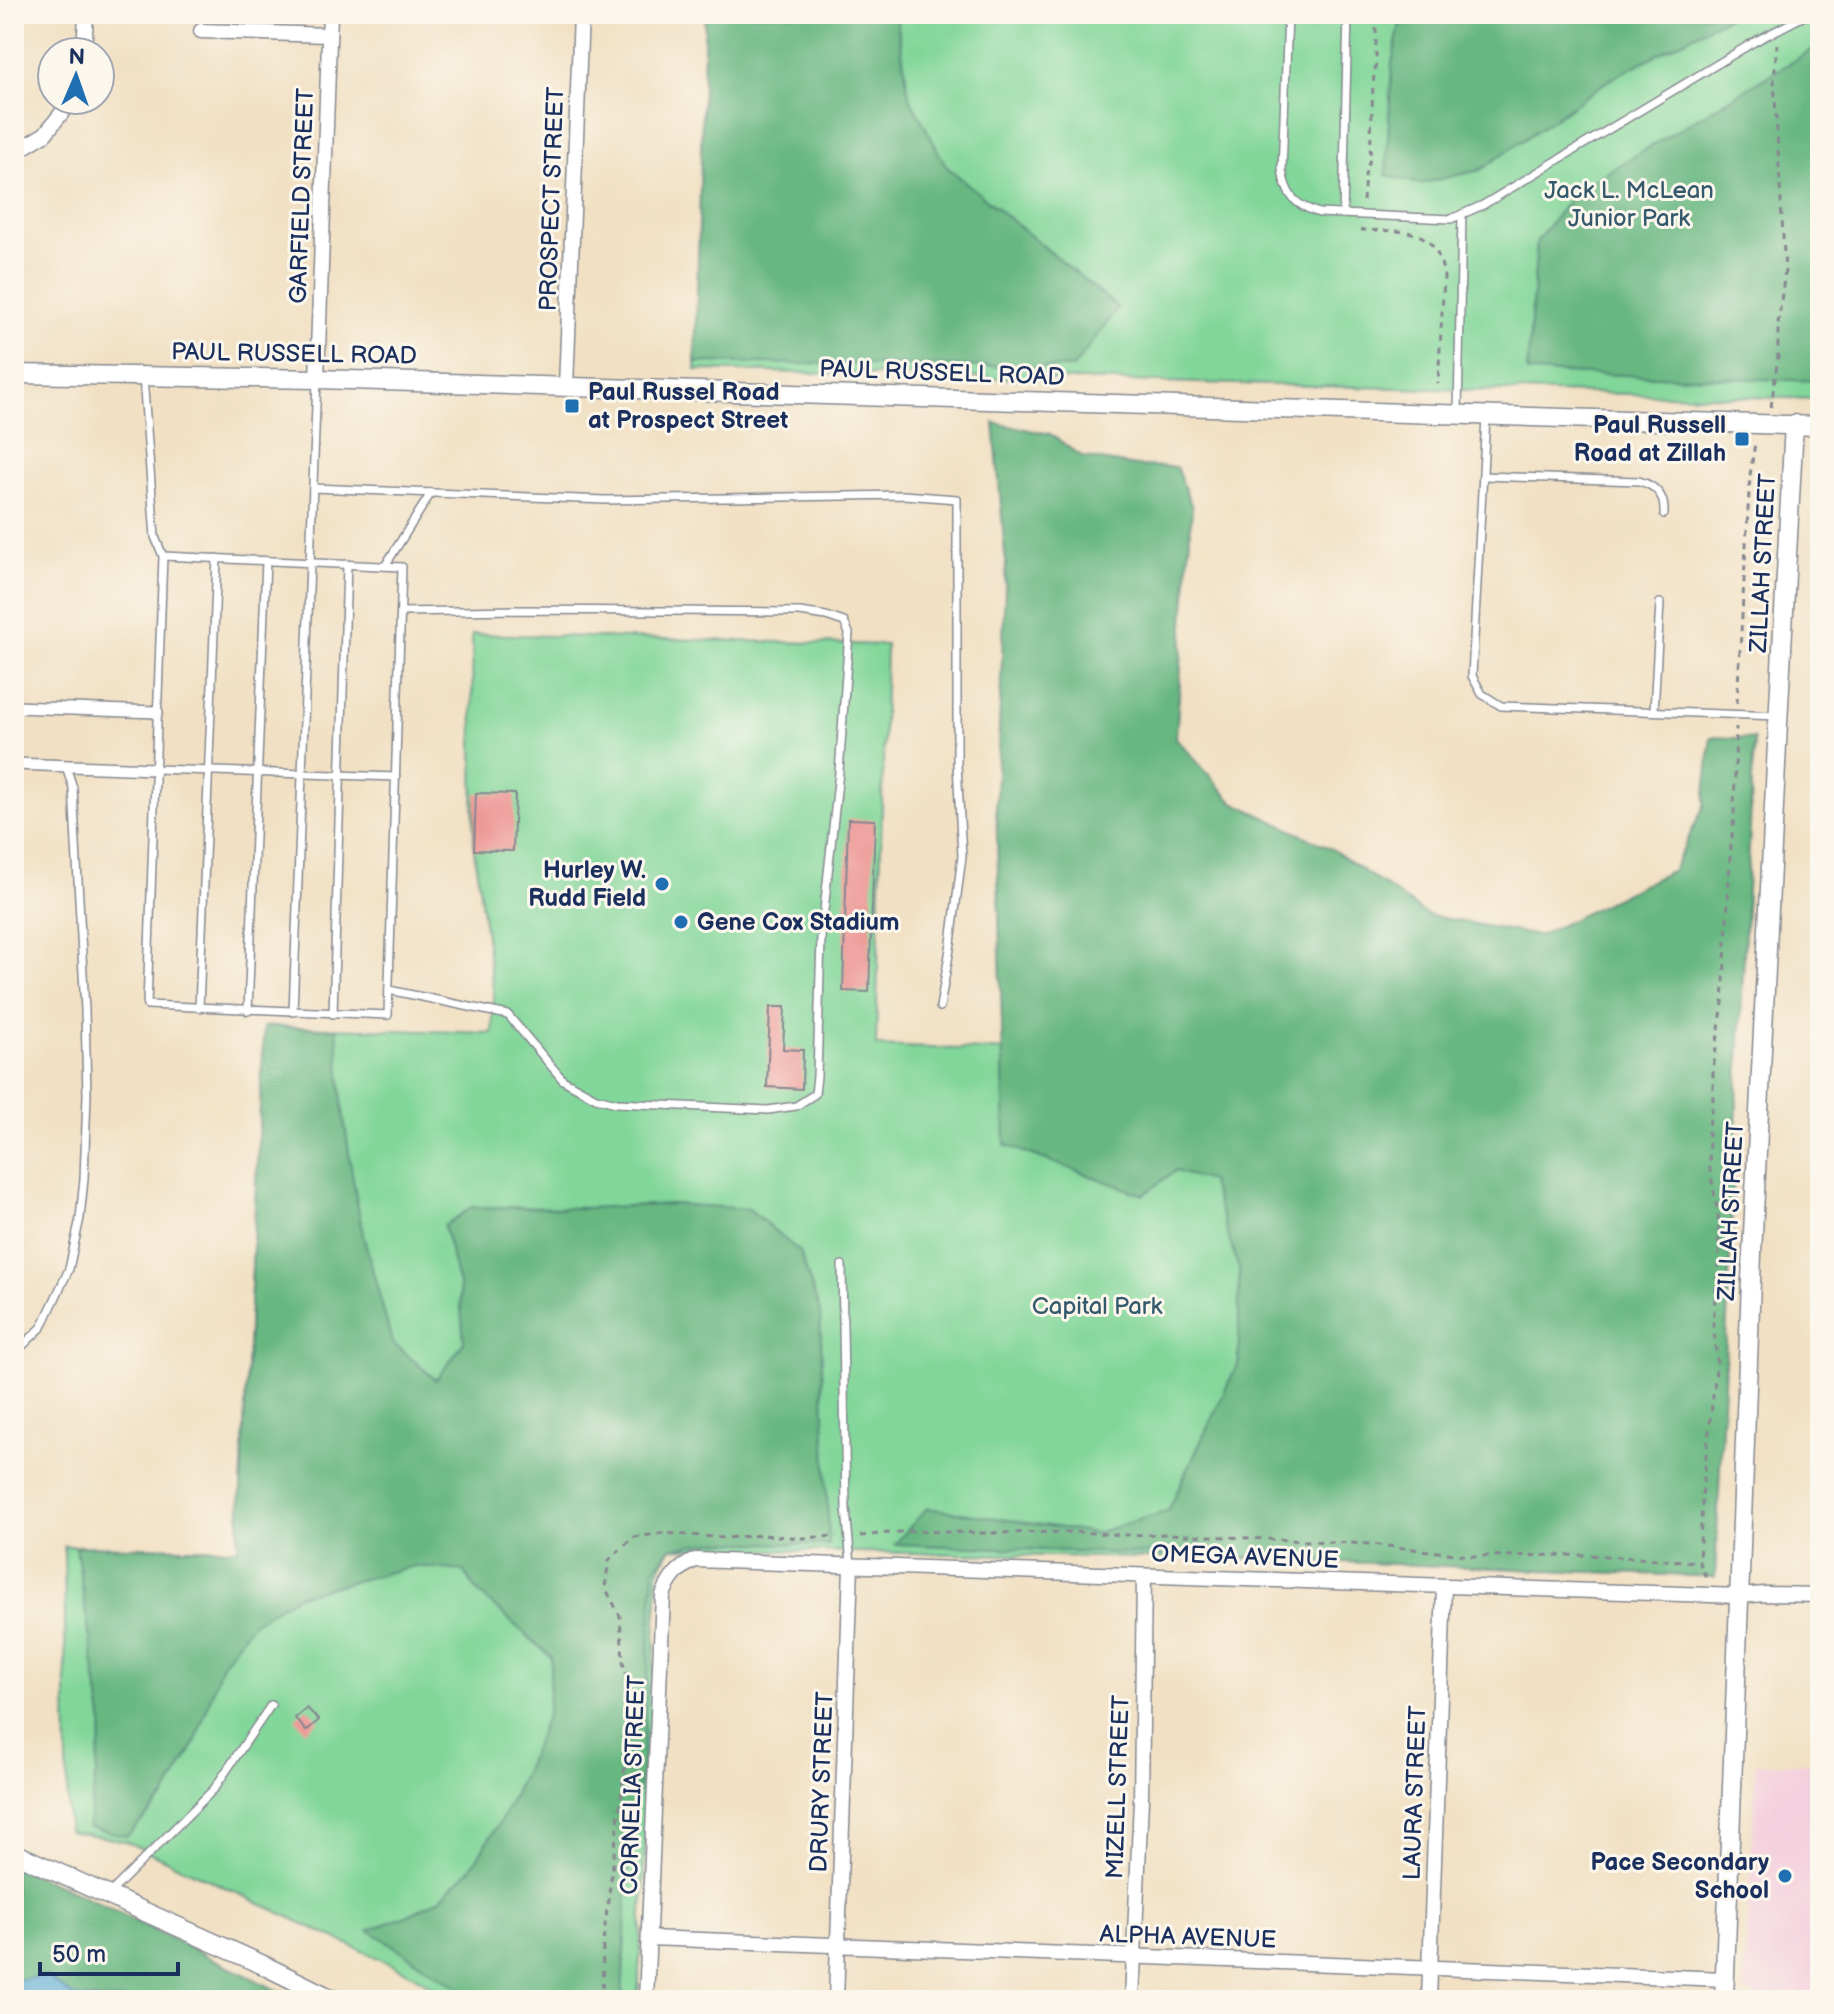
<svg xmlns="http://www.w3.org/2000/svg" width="1834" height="2014" font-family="'Balsamiq Sans',sans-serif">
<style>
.built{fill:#f4cfdd}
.green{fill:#81d699;stroke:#4e827c;stroke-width:2}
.forest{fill:#68b781;stroke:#427370;stroke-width:2}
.water{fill:#5aabd5;stroke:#3a6d9a;stroke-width:2}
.building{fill:#ec9291}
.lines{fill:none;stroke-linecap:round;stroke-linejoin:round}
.service-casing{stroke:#868890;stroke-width:10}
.pedestrian-casing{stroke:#868890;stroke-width:14}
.minor-casing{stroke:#868890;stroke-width:17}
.tertiary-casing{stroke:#868890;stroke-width:21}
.path{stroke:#868890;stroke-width:3;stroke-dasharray:6 6;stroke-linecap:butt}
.service{stroke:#fff;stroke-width:7}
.pedestrian{stroke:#fff;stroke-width:11}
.minor{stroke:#fff;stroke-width:14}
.tertiary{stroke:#fff;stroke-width:18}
.poi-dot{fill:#1f6fb2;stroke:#fbf7ec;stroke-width:3}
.labels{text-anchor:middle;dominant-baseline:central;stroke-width:6;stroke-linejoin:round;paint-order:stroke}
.park-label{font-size:24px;fill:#34596d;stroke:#fbf7ec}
.street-label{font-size:24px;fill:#1b2f5e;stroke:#fbf7ec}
.poi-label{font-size:24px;font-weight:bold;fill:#1b2f5e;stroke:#fbf7ec;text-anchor:end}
</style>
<rect width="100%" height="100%" fill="#fbf7ec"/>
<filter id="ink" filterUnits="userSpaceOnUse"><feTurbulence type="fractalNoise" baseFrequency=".0125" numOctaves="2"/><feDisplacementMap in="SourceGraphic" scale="16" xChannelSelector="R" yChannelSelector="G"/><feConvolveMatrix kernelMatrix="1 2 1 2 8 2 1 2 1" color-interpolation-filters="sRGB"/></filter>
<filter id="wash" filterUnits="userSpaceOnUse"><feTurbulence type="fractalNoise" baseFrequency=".006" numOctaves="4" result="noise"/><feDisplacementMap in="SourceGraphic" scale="32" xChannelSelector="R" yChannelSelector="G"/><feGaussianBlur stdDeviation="1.8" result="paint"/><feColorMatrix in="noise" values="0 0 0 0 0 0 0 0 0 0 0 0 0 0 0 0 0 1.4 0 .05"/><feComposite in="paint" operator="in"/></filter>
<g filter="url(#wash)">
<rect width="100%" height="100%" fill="#f1e0c3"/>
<path class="built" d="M1820 1763V2000H1763L1744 1988 1756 1764Z"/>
<g class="green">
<path d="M712 14H1820V399L696 370Z"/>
<path d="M472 634 886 645 876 1046 1418 1066 1340 1562 671 1548 658 1572 638 2000H454L410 1973 125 1841 68 1831 64 1546 238 1549 264 1026 492 1033 494 995 474 850Z"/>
</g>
<g class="forest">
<path d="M705 14H896L909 96 946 166 1118 308 1073 368 695 362Z"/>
<path d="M1402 14H1734L1612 78 1480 170 1419 184 1386 175 1392 63Z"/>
<path d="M1820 45V381L1527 372 1537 241 1576 191Z"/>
<path d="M994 423 1050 434 1083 457 1136 466 1176 467 1192 507 1176 738 1233 802 1332 849 1427 915 1539 936 1673 870 1704 806 1711 737 1754 739 1715 1577 895 1544 927 1508 1096 1533 1168 1511 1239 1361V1269L1210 1181 1175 1171 1143 1195 1005 1145 996 798 1006 565Z"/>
<path d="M264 1026 337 1029 342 1104 353 1180 363 1235 392 1342 436 1380 464 1342 459 1285 444 1226 472 1207 587 1208 674 1204 749 1209 800 1252 820 1312 829 1545 714 1542 671 1548 654 1570 642 1773 630 1825 622 2000H477L369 1930 409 1915 440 1899 471 1868 504 1815 527 1766 548 1712 551 1657 480 1594 463 1571 414 1566 299 1595 252 1623 222 1664 195 1743 165 1797 127 1836 88 1827 103 1725 76 1546 238 1549Z"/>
<path d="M14 1866 84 1896 297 2000H14Z"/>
</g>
<path class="water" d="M46 1976 74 1997 99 2000H14V1980Z"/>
<g id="blocks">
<g class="building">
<path d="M476 793 515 794 513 851 474 850Z"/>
<path d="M848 819 875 820 869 992 843 991Z"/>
<path d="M770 1007H785L783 1049 803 1050 802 1089 767 1087Z"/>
<path d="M307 1708 319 1720 306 1731 295 1718Z"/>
</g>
</g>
</g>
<g filter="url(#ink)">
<use href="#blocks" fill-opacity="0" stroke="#868890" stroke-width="2"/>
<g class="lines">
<g class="service-casing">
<g id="service">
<path d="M1288 14 1282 170C1286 196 1295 205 1319 213L1451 219 1483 205 1754 42 1808 14"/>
<path d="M1343 214 1348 14"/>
<path d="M143 376 155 537 163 556 147 1005 388 1015 402 567 163 556"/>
<path d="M1458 412 1462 214"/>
<path d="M1486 417 1472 676 1482 694 1501 706 1778 716"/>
<path d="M1483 476 1639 481C1657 486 1665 496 1664 514"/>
<path d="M313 488 605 500 904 495 957 499V764L962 856 951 943 940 1007"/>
<path d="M385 566 431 493"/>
<path d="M1654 711 1660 603"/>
<path d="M155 769 396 777"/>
<path d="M389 990 508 1015 563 1080 596 1098 617 1103 768 1110 796 1106 815 1094 817 1076 821 938 839 772 849 633 844 622 826 616 800 612 516 610 401 612"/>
<path d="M199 1008 217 558"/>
<path d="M248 1011 266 561"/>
<path d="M293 1012 317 379"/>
<path d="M333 1014 347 564"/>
<path d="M842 1265 846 1508 851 1565"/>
<path d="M14 1354 42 1327 69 1269 80 1218 84 1179 87 1095 85 1010 73 788 66 766"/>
<path d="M109 1894 214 1789 271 1705"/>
</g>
</g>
<g class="pedestrian-casing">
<g id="pedestrian">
<path d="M14 707 157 712"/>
<path d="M14 764 155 769"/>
</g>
</g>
<g class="minor-casing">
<g id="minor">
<path d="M201 31 329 35"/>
<path d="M84 52 86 14"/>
<path d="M14 153 45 134 72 100"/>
<path d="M317 379 330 14"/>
<path d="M566 386 581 14"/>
<path d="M649 1938 1725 1979"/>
<path d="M646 2000 663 1595C670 1578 678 1568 695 1560L1739 1596 1765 1594 1820 1595"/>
<path d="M836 2000 851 1565"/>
<path d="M1132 2000 1141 1800 1144 1576"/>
<path d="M1429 2000 1444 1587"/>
</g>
</g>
<g class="tertiary-casing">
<g id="tertiary">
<path d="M14 374 317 379 1820 426"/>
<path d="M14 1853 261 1964 334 2000"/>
<path d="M1724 2000 1752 1254 1778 724 1794 424"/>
</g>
</g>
<g class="path">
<path d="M1363 201 1365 175 1370 159 1373 84 1376 62V14"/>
<path d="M1362 228V230C1405 232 1436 224 1444 277L1438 384"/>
<path d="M1771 407 1778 356V324L1785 271 1774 81 1777 44"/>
<path d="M1737 703 1750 475 1755 443"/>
<path d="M860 1536 910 1531 982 1533 1078 1532 1122 1535 1166 1534 1370 1544 1472 1556 1590 1555 1699 1562"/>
<path d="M1706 1577 1699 1562 1703 1483 1717 1361 1713 1322 1719 1254 1718 1214 1710 1170 1708 1129 1713 1104V1067L1723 1003 1730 857 1734 816 1736 727"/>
<path d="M602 2000 603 1942 630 1726V1692L623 1661 620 1616 605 1587 609 1560 634 1537 664 1533 726 1538 763 1535 800 1538 837 1536"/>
</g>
<use href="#service" class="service"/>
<use href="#pedestrian" class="pedestrian"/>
<use href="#minor" class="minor"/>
<use href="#tertiary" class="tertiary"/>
</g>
</g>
<g class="poi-dot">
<rect x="564" y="398" width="16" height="16" rx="4"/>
<rect x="1734" y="431" width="16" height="16" rx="4"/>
<circle cx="662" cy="884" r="8"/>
<circle cx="681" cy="922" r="8"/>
<circle cx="1785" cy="1876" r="8"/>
</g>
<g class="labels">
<g class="park-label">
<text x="1629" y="190">Jack L. McLean<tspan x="1629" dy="28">Junior Park</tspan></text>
<text x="1097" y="1306">Capital Park</text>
</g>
<g class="street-label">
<text transform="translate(302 196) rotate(-88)">GARFIELD STREET</text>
<text transform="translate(552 199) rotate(-88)">PROSPECT STREET</text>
<text transform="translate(294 354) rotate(1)">PAUL RUSSELL ROAD</text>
<text transform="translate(942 373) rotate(2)">PAUL RUSSELL ROAD</text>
<text transform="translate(1763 563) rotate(-87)">ZILLAH STREET</text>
<text transform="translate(1731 1211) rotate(-87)">ZILLAH STREET</text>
<text transform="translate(1245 1557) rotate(2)">OMEGA AVENUE</text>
<text transform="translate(822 1782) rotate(-88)">DRURY STREET</text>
<text transform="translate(633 1785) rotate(-88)">CORNELIA STREET</text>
<text transform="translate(1118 1787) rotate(-88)">MIZELL STREET</text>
<text transform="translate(1415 1793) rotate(-88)">LAURA STREET</text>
<text transform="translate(1188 1937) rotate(2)">ALPHA AVENUE</text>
</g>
<g class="poi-label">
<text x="588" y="392" text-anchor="start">Paul Russel Road<tspan x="588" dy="28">at Prospect Street</tspan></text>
<text x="1726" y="425">Paul Russell<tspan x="1726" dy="28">Road at Zillah</tspan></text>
<text x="646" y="870">Hurley W.<tspan x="646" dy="28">Rudd Field</tspan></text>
<text x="697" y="922" text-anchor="start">Gene Cox Stadium</text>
<text x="1769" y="1862">Pace Secondary<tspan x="1769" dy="28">School</tspan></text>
</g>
</g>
<rect width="1834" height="2014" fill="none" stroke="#fbf7ec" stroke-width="48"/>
<g transform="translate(76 76) rotate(2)"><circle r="38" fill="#fbf7ec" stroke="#a1a7b3" stroke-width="2"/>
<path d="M0-6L14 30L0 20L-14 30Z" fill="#1f6fb2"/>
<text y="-12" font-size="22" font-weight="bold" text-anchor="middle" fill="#1b2f5e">N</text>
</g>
<path d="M40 1962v12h138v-12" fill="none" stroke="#1b2f5e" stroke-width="4"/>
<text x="52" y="1962" font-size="24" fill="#1b2f5e" stroke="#fbf7ec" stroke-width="6" paint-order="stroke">50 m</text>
</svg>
